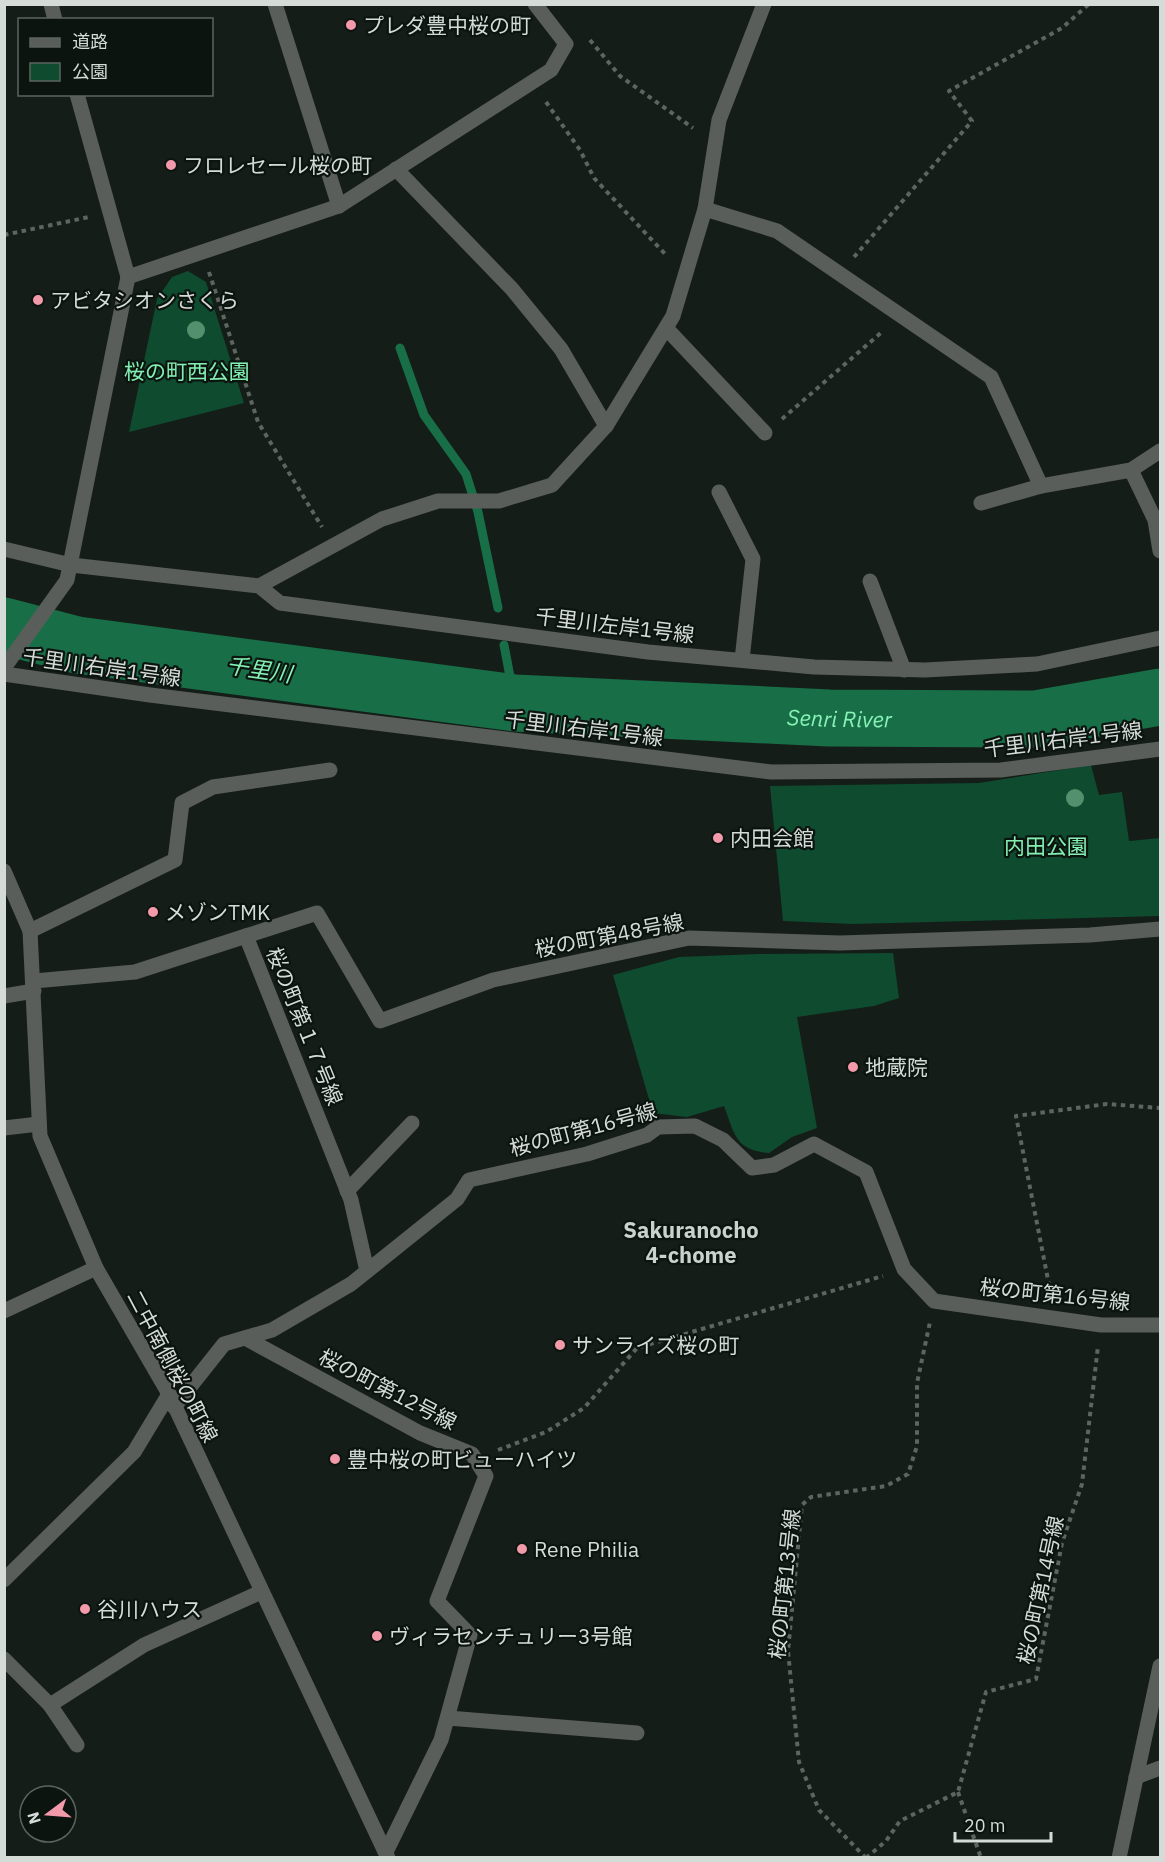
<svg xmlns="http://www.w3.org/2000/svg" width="1165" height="1862" font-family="'IBM Plex Sans','Noto Sans JP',sans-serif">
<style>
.green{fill:#0e4b2f}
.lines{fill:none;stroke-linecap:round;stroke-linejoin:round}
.stream{stroke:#186e46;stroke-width:9}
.river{stroke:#186e46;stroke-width:57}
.path{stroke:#5e6560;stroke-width:4;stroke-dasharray:4.5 4.5;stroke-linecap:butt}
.lane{stroke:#5a5e5b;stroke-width:15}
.street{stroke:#5a5e5b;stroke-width:15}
.tree{fill:#52916d}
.poi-dot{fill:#f39aaa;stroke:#0c140f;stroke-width:2}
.labels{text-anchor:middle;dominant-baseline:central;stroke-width:4.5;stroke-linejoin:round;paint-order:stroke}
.poi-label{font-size:21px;fill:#d5dbd7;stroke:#0c140f;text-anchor:start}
.park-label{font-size:21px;fill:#83f0b3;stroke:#0c140f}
.street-label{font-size:21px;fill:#d5dbd7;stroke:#0c140f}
.water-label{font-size:22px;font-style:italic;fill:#86f3b6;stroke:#0c140f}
.neighbourhood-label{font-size:22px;font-weight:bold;fill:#c7d3cb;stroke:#0c140f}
</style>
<rect width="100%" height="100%" fill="#151d18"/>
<g class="green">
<path d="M188 271 206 282 244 403 129 432 157 299 172 277Z"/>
<path d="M1091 765 1099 795 1122 792 1129 841 1160 838V916L853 924 783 921 770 786 979 783Z"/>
<path d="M893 953 899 998 874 1006 797 1017 817 1128 792 1137 769 1153C735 1150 735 1135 724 1106L687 1117 653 1113 613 975 679 957 758 954Z"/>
</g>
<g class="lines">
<g class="stream">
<path d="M400 348 424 415 466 474 478 512 498 608"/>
<path d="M504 645 515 703"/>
</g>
<path class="river" id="s1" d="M4 626 77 645 515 703 829 718 1035 719 1160 697"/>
<g class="path">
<path d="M590 40 620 76 693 128"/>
<path d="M546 102 580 150 594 178 666 255"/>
<path d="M4 235 89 217"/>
<path d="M854 257 972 121 949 91 1062 28 1089 4"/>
<path d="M209 272 258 422 322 527"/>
<path d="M782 419 883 331"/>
<path d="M1051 1295 1016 1116 1107 1104 1160 1108"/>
<path d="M498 1450 546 1432 584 1408 637 1348 883 1276"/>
<path d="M958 1792 981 1858"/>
<path d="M866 1858 819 1810 799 1762 788 1651 802 1505 811 1497 886 1486 908 1474 917 1446V1383L930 1322"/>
<path d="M866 1858 886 1841 900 1821 958 1792 986 1692 1036 1679 1062 1543 1082 1484 1098 1346"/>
</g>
<g class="lane">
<path d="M396 169 512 289 561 349 606 426"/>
<path d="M666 328 765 433"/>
<path d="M719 492 753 559 742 660"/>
<path d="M981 503 1041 486"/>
<path d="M870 581 904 670"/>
<path d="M30 931 175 860 182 803 213 787 330 770"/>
<path d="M4 996 34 991"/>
<path d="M347 1191 412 1123"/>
<path d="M4 1659 50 1705 77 1745"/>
<path d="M50 1705 144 1645 261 1592"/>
<path d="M448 1718 637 1733"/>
</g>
<g class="street">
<path d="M51 4 55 20"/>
<path d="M275 4 339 206"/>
<path d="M705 209 777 231 991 377 1041 486 1131 470 1160 451"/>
<path d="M128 277 339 206 551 70 566 44 535 4"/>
<path d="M1131 470 1155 520 1160 551"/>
<path d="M4 549 71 565 259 586 280 603 648 652 814 667 925 670 1037 664 1160 638"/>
<path d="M259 586 382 519 438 501H499L552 485 606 426 673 316 705 209 719 120 764 4"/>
<path d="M4 668 67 580 128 277 77 94"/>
<path d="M4 674 150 695 771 772 1001 770 1160 749"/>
<path d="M4 871 30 931 40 1136 96 1268 169 1394 388 1858"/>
<path d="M246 936 317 913 380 1021 493 980 689 938 840 943 1090 935 1160 929"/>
<path d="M34 981 135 972 246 936 351 1200 367 1271"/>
<path d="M4 1128 39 1124"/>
<path d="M4 1311 96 1268"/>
<path d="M245 1338 420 1433 472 1454 486 1476 437 1601 470 1635 441 1740 386 1852"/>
<path d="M174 1407 224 1344 272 1330 351 1284 457 1199 469 1180 587 1154 647 1135 658 1127 695 1126 723 1140 752 1168 774 1165 814 1144 866 1172 904 1269 934 1301 1101 1325H1160"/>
<path d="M4 1580 134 1452 169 1394"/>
<path d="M1136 1777 1160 1768"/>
<path d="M1119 1858 1160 1666"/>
</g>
</g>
<g class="tree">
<circle cx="196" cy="330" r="9"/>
<circle cx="1075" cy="798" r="9"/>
</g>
<g class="poi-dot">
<circle cx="351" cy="25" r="6"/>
<circle cx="171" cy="165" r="6"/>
<circle cx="38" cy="300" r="6"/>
<circle cx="718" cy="838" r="6"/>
<circle cx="153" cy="912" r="6"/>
<circle cx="853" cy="1067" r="6"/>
<circle cx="560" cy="1345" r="6"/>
<circle cx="335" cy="1459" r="6"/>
<circle cx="522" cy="1549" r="6"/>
<circle cx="85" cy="1609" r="6"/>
<circle cx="377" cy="1636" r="6"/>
</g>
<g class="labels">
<g class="poi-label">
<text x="363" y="25">プレダ豊中桜の町</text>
<text x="183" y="165">フロレセール桜の町</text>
<text x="50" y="300">アビタシオンさくら</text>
<text x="730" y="838">内田会館</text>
<text x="165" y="912">メゾンTMK</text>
<text x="865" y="1067">地蔵院</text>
<text x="572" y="1345">サンライズ桜の町</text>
<text x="347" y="1459">豊中桜の町ビューハイツ</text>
<text x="534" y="1549">Rene Philia</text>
<text x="97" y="1609">谷川ハウス</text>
<text x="389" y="1636">ヴィラセンチュリー3号館</text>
</g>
<g class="park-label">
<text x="187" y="371">桜の町西公園</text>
<text x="1046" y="846">内田公園</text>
</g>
<g class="street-label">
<text transform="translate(615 625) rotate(7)">千里川左岸1号線</text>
<text transform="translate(102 667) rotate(8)">千里川右岸1号線</text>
<text transform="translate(584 728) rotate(7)">千里川右岸1号線</text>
<text transform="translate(1063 739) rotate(-7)">千里川右岸1号線</text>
<text transform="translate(609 935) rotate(-11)">桜の町第48号線</text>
<text transform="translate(305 1026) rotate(68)">桜の町第１７号線</text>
<text transform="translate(583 1129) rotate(-15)">桜の町第16号線</text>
<text transform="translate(1055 1294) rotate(6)">桜の町第16号線</text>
<text transform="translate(173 1366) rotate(62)">二中南側桜の町線</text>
<text transform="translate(388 1389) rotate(27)">桜の町第12号線</text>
<text transform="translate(784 1584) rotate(-84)">桜の町第13号線</text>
<text transform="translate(1040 1590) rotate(-78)">桜の町第14号線</text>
</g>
<g class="water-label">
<text transform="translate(259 669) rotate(8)">千里川</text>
<text stroke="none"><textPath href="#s1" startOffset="842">Senri River</textPath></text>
</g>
<g class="neighbourhood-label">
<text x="691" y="1229">Sakuranocho<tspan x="691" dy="25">4-chome</tspan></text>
</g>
</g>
<rect width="1165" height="1862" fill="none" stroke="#d5dbd7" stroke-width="12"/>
<rect x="18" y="18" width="195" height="78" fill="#0c140f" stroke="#5c645f" stroke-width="1.5"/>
<rect x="30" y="38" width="30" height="9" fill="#5a5e5b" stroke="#5c645f" stroke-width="1.5"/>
<text x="72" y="48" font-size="18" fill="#d5dbd7">道路</text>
<rect x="30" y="63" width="30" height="18" fill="#0e4b2f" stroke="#5c645f" stroke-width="1.5"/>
<text x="72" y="78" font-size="18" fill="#d5dbd7">公園</text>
<g transform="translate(48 1814) rotate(254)"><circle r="28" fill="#0c140f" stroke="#5c645f" stroke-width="1.5"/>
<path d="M0-4.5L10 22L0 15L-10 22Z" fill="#f39aaa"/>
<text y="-9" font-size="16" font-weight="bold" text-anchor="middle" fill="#d5dbd7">N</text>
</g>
<path d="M955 1832v9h96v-9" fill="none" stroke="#d5dbd7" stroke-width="3"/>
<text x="964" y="1832" font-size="18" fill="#d5dbd7" stroke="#0c140f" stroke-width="4.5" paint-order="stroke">20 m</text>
</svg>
